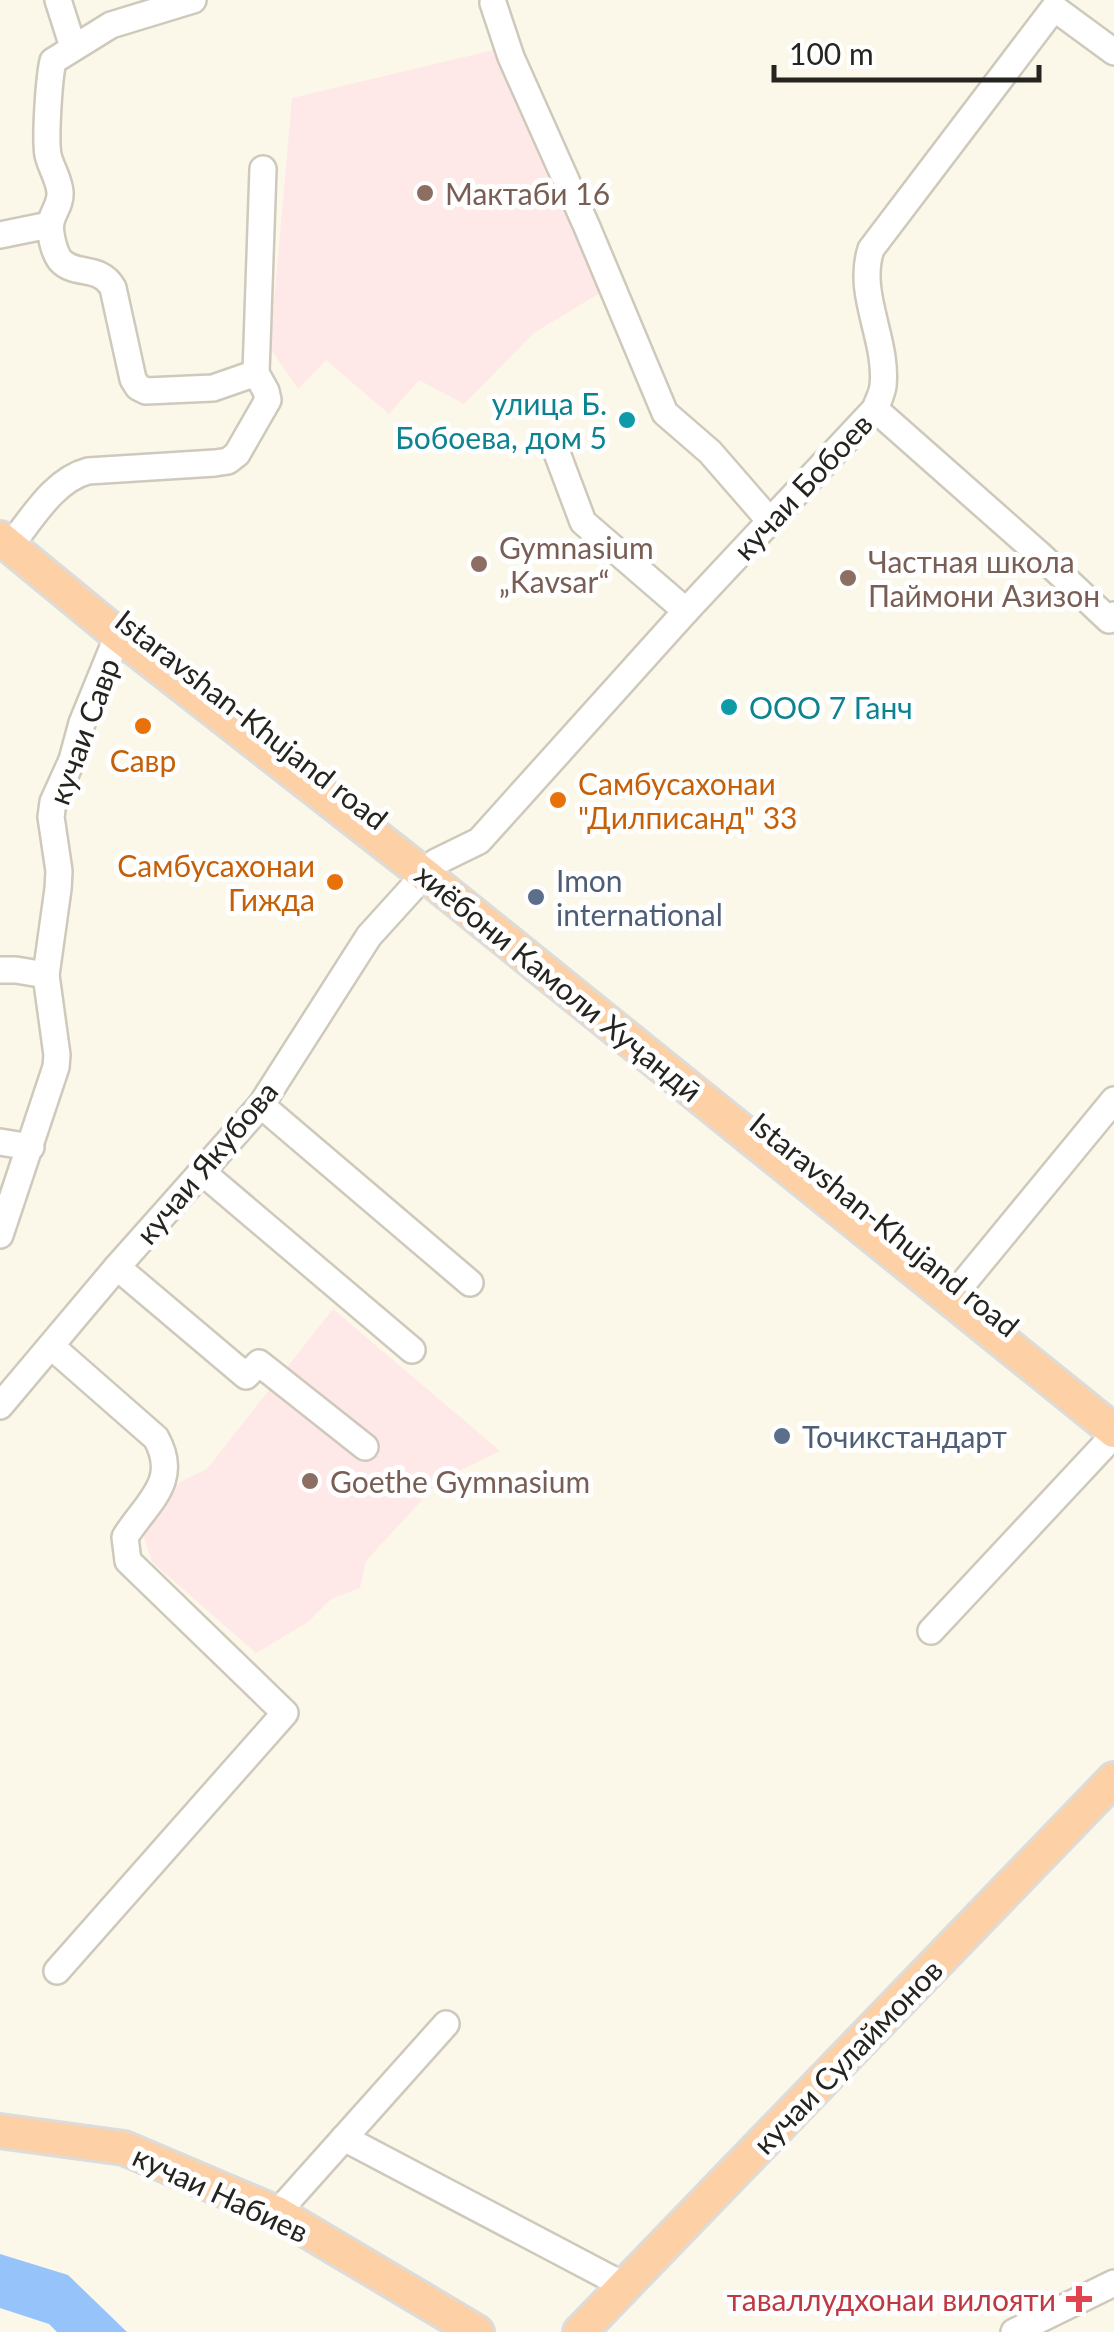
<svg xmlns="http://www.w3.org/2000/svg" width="1114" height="2332" font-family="Lato,sans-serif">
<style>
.education{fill:#fee8e8}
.water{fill:#96c3f9}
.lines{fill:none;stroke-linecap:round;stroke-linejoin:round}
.minor-casing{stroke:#cec9bb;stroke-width:30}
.major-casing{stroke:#dcdcdb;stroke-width:38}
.minor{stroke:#fff;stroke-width:25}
.major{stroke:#fdd0a6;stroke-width:32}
.education-dot{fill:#8d6e63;stroke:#fff;stroke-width:4}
.culture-dot{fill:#0f9aa8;stroke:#fff;stroke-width:4}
.food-dot{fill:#e8710a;stroke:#fff;stroke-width:4}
.service-dot{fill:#5c6f8a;stroke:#fff;stroke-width:4}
.health-dot{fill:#e0444e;stroke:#fff;stroke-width:4}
.labels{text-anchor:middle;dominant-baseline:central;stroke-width:10;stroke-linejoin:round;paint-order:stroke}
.education-label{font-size:30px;fill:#785e54;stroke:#fff;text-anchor:start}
.culture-label{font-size:30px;fill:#0d838f;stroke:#fff;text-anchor:end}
.street-label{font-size:30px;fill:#25241e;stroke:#fff}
.food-label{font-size:30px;fill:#c56008;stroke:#fff}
.service-label{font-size:30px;fill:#4e5e75;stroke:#fff;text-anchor:start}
.health-label{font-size:30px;fill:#be3a42;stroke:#fff;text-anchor:end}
</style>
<rect width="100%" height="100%" fill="#fcf8e9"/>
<g class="education">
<path d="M502 48 608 288 534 333 464 404 419 380 389 414 326 360 298 389 270 348 292 98Z"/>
<path d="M333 1309 500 1451 440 1480 366 1561 360 1588 331 1599 308 1622 256 1653 152 1562 142 1532 180 1482 207 1469Z"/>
</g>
<path class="water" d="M0 2254 68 2275 127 2332H57L49 2324 0 2308Z"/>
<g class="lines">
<g class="minor-casing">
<g id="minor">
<path d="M58 0 73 47"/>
<path d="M193 0 111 25 53 61C49 78 45 138 48 155 51 168 59 179 60 192 61 204 53 212 51 222 49 232 54 252 60 260 75 277 100 264 113 288L133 379 138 387 146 391 213 388 256 373"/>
<path d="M493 3 511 57 587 227 665 413 710 452 770 521"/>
<path d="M0 235 49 225"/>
<path d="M875 409 1039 554 1109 620 1114 615"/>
<path d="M557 453 583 522 686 611"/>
<path d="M20 533C38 509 58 479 88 471L215 463 228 461 237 454 268 400 266 391 256 373 263 169"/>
<path d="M0 970H16L46 975"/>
<path d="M261 1105 470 1283"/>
<path d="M0 1142 31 1147"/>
<path d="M202 1172 412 1350"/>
<path d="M0 1235 56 1067 57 1055 46 975 58 889 59 871 51 817 53 802 72 760 82 723 118 635"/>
<path d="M117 1267 246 1376 259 1363 365 1447"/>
<path d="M961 1286 1114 1100"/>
<path d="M51 1346 156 1438C180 1481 148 1501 125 1537L128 1561 285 1713 57 1971"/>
<path d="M0 1406 117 1267 261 1105 369 936 436 862 479 841 686 611 875 409C878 401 882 394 883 386 888 340 856 294 871 249L1054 8 1114 52"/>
<path d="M931 1631 1114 1435"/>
<path d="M344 2138 625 2286"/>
<path d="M277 2213 446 2024"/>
<path d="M1014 2332 1114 2283"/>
</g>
</g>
<g class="major-casing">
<g id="major">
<path d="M0 538 118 635 425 875 1114 1431"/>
<path d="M0 2131 124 2148 277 2213 477 2332"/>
<path d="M580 2332 1114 1779"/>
</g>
</g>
<use href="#minor" class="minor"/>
<use href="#major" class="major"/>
</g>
<g class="education-dot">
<circle cx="425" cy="193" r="10"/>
<circle cx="479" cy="564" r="10"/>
<circle cx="848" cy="578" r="10"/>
<circle cx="310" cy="1481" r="10"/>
</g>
<g class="culture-dot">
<circle cx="627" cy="420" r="10"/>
<circle cx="729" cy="707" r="10"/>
</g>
<g class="food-dot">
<circle cx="143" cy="726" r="10"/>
<circle cx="558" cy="800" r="10"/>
<circle cx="335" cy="882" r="10"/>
</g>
<g class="service-dot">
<circle cx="536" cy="897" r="10"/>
<circle cx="782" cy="1436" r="10"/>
</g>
<path class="health-dot" d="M1074 2284h10v10h10v10h-10v10h-10v-10h-10v-10h10z"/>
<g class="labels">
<g class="education-label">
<text x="445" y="193">Мактаби 16</text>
<text x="499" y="547">Gymnasium<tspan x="499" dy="34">„Kavsar“</tspan></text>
<text x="868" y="561">Частная школа<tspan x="868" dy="34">Паймони Азизон</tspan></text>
<text x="330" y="1481">Goethe Gymnasium</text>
</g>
<g class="culture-label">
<text x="607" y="403">улица Б.<tspan x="607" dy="34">Бобоева, дом 5</tspan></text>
<text x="749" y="707" text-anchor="start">ООО 7 Ганч</text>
</g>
<g class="street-label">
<text transform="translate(802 486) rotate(-47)">кучаи Бобоев</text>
<text transform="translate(252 719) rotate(38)">Istaravshan-Khujand road</text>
<text transform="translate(83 731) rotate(-70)">кучаи Савр</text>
<text transform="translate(559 982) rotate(39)">хиёбони Камоли Хуҷандӣ</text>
<text transform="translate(206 1162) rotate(-50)">кучаи Якубова</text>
<text transform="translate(885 1224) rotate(39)">Istaravshan-Khujand road</text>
<text transform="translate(847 2056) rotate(-46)">кучаи Сулаймонов</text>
<text transform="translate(221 2193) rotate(25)">кучаи Набиев</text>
</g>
<g class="food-label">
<text x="143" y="760">Савр</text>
<text x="578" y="783" text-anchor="start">Самбусахонаи<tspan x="578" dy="34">"Дилписанд" 33</tspan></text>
<text x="315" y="865" text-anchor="end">Самбусахонаи<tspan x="315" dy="34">Гижда</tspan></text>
</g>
<g class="service-label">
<text x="556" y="880">Imon<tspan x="556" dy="34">international</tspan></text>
<text x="802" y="1436">Точикстандарт</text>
</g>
<g class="health-label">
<text x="1056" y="2299">таваллудхонаи вилояти</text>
</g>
</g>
<path d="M774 65v15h265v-15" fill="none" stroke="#25241e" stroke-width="5"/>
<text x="789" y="65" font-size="30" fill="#25241e" stroke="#ffffff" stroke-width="8" paint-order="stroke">100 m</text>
</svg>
